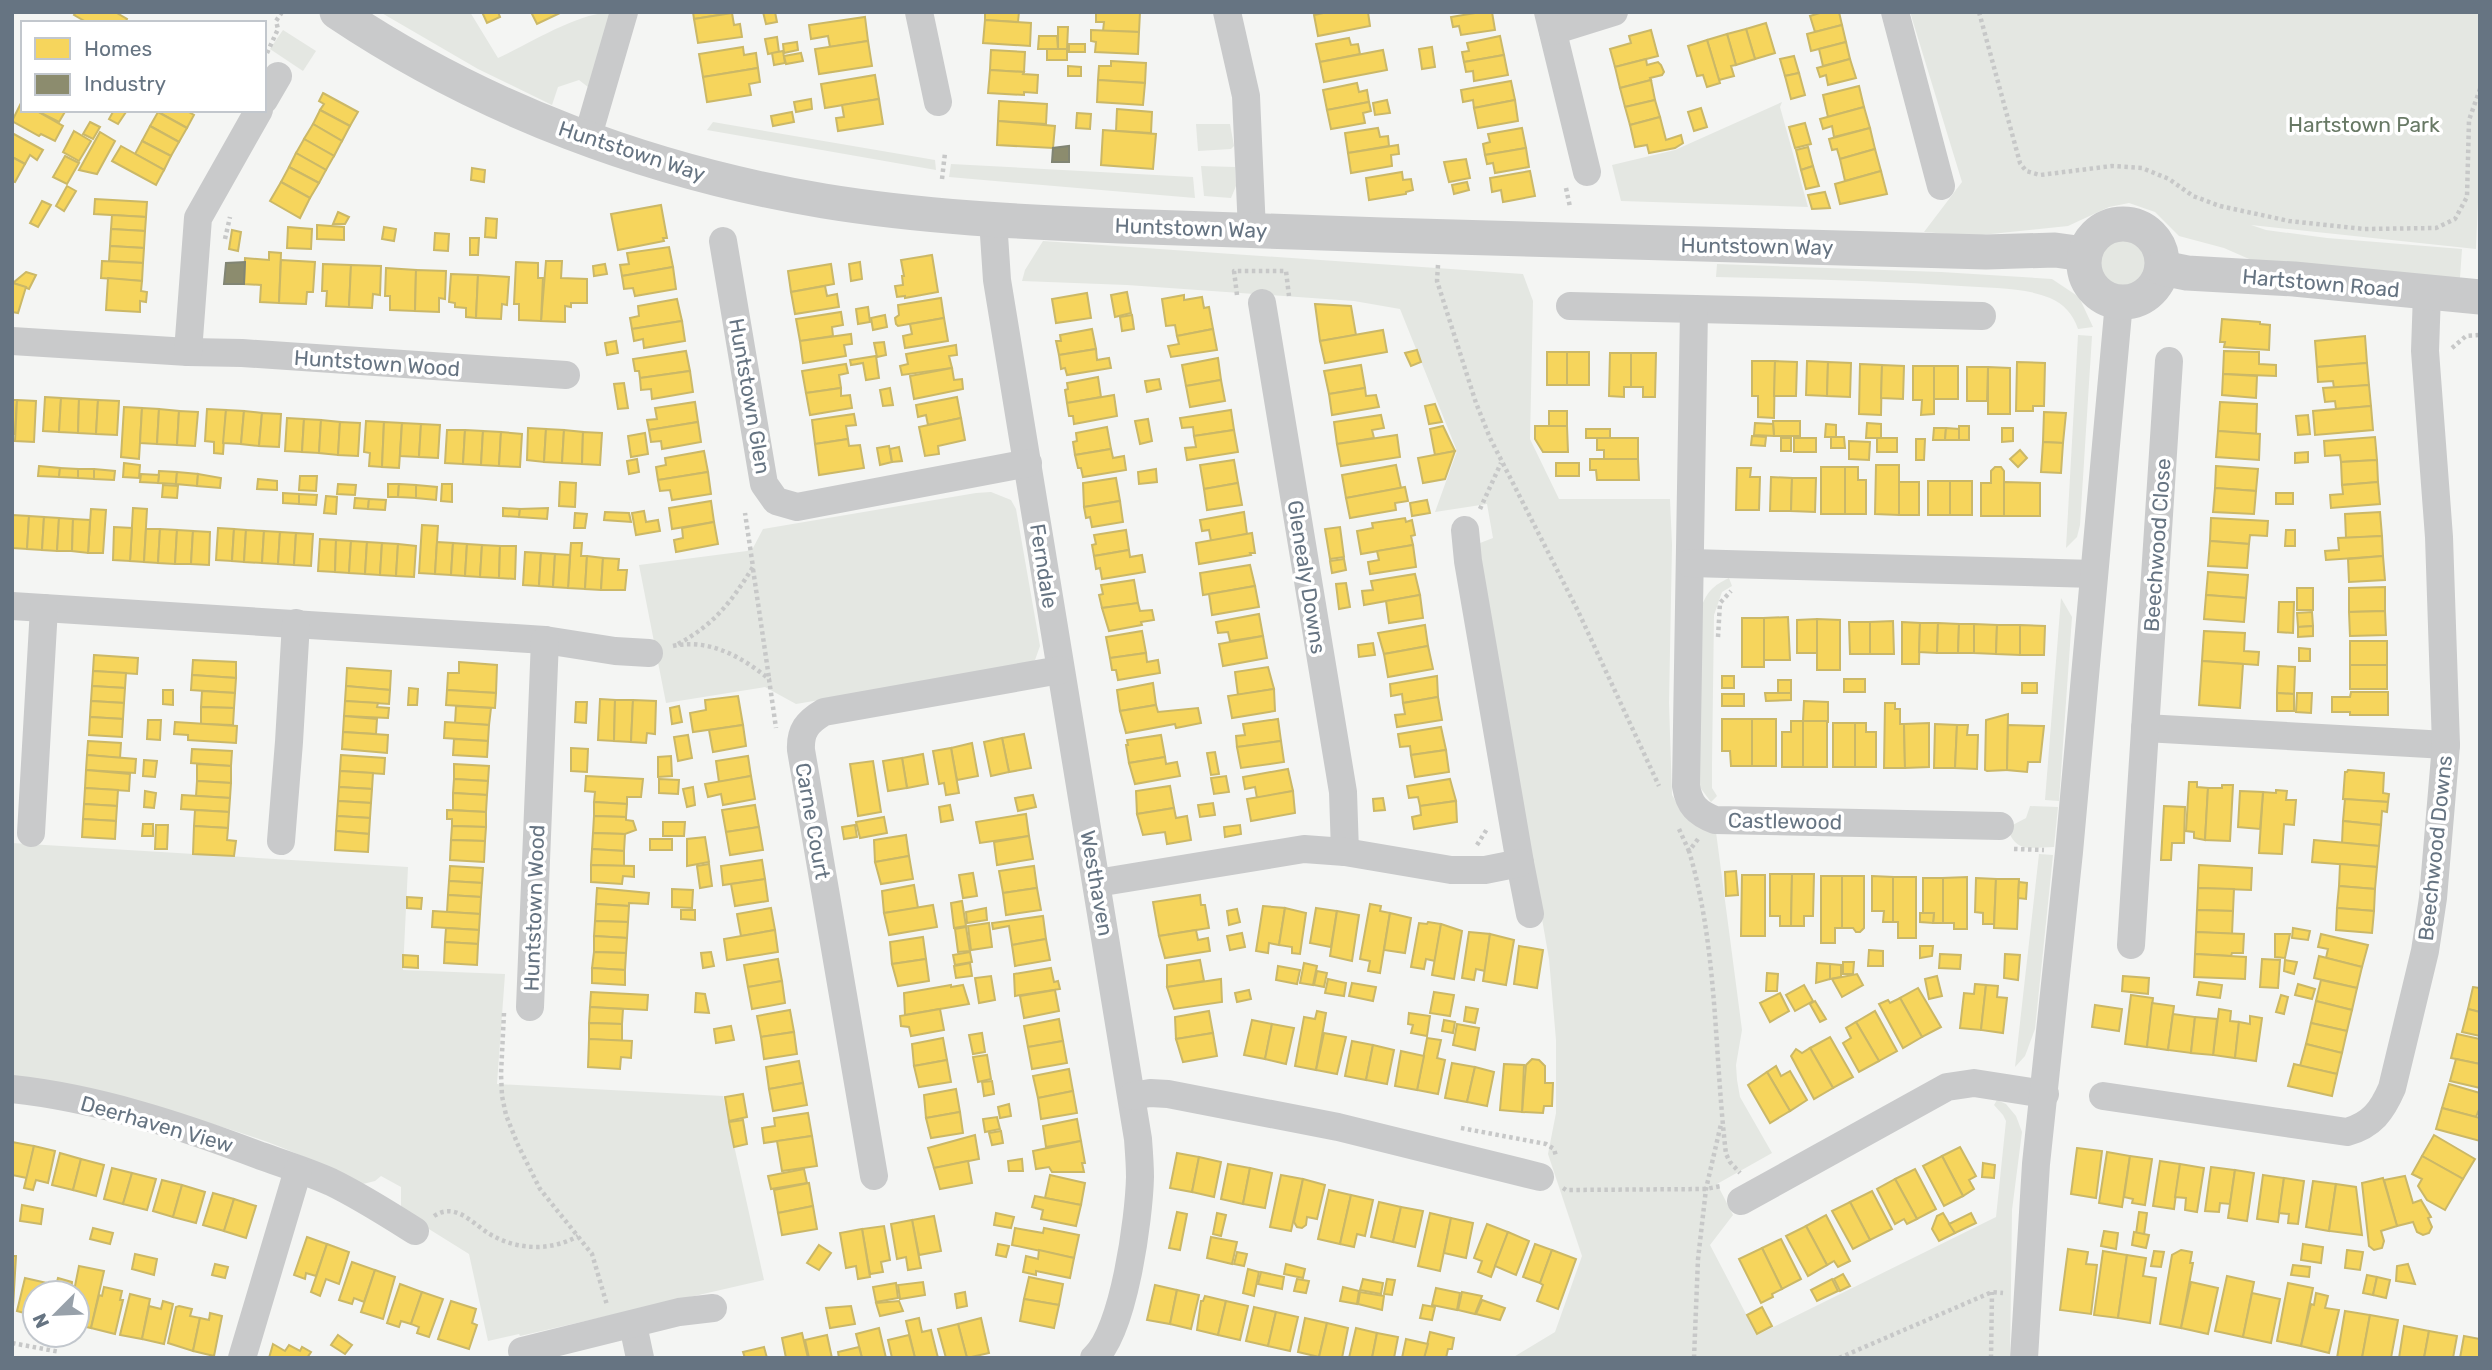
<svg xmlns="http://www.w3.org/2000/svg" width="2492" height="1370" font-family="Rubik,sans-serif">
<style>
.green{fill:#e4e7e2}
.homes{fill:#f6d55c;stroke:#cbb867;stroke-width:2}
.industry{fill:#8c8c6e;stroke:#818574;stroke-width:2}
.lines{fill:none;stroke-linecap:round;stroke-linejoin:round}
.path{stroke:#c7c8c8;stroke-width:4.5;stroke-dasharray:3.5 3.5;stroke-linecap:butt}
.minor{stroke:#c9cacb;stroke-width:28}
.tertiary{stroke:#c9cacb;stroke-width:35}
.labels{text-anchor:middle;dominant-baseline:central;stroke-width:7;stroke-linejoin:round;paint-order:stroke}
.park-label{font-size:21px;fill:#687965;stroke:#fff}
.street-label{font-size:21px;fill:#667482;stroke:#fff}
</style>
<rect width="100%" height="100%" fill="#f4f5f3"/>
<g class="green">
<path d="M380 12H470L498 58C533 42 578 12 615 12L588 87 579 80 558 87 552 105 478 69Z"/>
<path d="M1910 12H2480V155L2476 249 2251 225 2266 230 2327 238 2462 249 2460 278 2256 262 2224 248 2179 236 2155 212 2129 203 2109 207 2068 226 1972 236 1924 232 1962 182Z"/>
<path d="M283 30 316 51 303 71 270 49Z"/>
<path d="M1782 102 1780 107 1808 207 1621 201 1612 165 1675 150Z"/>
<path d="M713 122 935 160 936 170 707 130Z"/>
<path d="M1196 124H1230L1234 146 1231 149 1198 151Z"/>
<path d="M951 164 1193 177 1195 198 949 177Z"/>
<path d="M1201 166 1235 167 1236 186 1231 198 1204 196Z"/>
<circle cx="2123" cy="262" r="25"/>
<path d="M1043 241 1523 274 1533 301 1530 439 1559 499H1670L1672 545 1669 703 1672 795 1681 810 1716 832 1742 1030 1736 1065 1737 1080 1740 1097 1772 1153 1717 1184 1733 1215 1710 1245 1757 1335 1996 1217 2006 1121 2003 1115 1994 1105 1997 1100 2006 1104 2016 1116 2022 1132 2012 1210 2010 1358H1512L1555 1332 1582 1256 1548 1154 1556 1113V1040L1549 959 1478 552 1480 543 1493 538 1487 504 1435 512 1457 451 1400 309 1354 301 1127 285 1022 281 1025 270Z"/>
<path d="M1717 264 1941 272 2052 279 2079 297 2093 327 2078 329C2073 314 2064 304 2050 298 2024 287 1989 288 1961 286 1879 280 1797 279 1716 277Z"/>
<path d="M2078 335 2092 336 2080 525 2077 537 2066 548Z"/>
<path d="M991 492 1011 500 1016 509 1040 646 1035 660 1027 665 796 704 765 687 666 703 639 565 747 551 753 548 763 529 976 493Z"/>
<path d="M1729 578 1732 586 1722 592 1714 615 1712 764V788L1717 796 1711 802 1699 786 1701 609C1706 592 1714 585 1729 578Z"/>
<path d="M2061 598 2072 617 2059 801 2045 800Z"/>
<path d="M2030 806 2058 807 2054 847C2029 847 2017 854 2007 828L2026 818Z"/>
<path d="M12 843 408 867 403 970 505 974 497 1084 723 1096 764 1280 520 1336 519 1334 488 1341 469 1254 408 1216 401 1206V1187L381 1176 375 1181 359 1185C254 1123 130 1104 12 1077Z"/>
<path d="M2039 854 2053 855 2035 1029 2025 1056 2015 1067Z"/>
</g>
<g class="homes">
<path d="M76 12H115L127 19 125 23H88L74 15Z"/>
<path d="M482 12H498L500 17 487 23Z"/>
<path d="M531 12H562L537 24Z"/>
<path d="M693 12H732V13L694 19Z"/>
<path d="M763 12H775L777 22 766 24Z"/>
<path d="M985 12H1019L1018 22 985 20Z"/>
<path d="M1096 12H1140L1139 32 1103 31 1104 22H1096Z"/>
<path d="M1328 12H1368L1370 26 1318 36 1314 15Z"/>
<path d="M1481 12H1492L1495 30 1461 35 1459 26 1453 27 1451 17Z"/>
<path d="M1823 12H1839L1842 25 1815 32 1810 16Z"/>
<path d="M732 13 734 25 740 24 742 37 698 43 694 19Z"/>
<path d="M865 17 868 41 830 47 828 36 811 39 809 25Z"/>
<path d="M985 20 1031 23 1030 46 983 43Z"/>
<path d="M1766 23 1775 53 1755 59 1746 29Z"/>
<path d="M1842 25 1846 42 1811 51 1807 34Z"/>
<path d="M1058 27H1068L1067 49H1058Z"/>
<path d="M1746 29 1755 59 1736 65 1727 34Z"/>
<path d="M1091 30 1139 32 1138 54 1095 52 1096 42 1091 41Z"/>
<path d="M1651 30 1658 56 1615 67 1610 49 1631 43 1629 36Z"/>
<path d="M1727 34 1736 65 1731 66 1734 76 1719 80 1707 40Z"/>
<path d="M1039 36H1057L1058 49H1038Z"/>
<path d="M1500 36 1504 55 1464 62 1462 52 1469 51 1467 43Z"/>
<path d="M777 37 779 52 768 54 765 39Z"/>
<path d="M1349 38 1351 45 1358 44 1360 54 1320 62 1316 44Z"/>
<path d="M1707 40 1720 83 1707 87 1703 75 1697 76 1688 46Z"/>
<path d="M868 41 872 66 819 74 815 49Z"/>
<path d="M797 42 798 50 784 53 783 44Z"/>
<path d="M1846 42 1850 59 1823 66 1819 49Z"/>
<rect x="1069" y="44" width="16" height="8"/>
<path d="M743 47 744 55 756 53 758 68 703 77 699 54Z"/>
<path d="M1432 47 1435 67 1422 69 1419 49Z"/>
<rect x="1047" y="49" width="20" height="11"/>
<path d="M991 50 1025 52 1024 72 990 70Z"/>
<path d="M1383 50 1387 70 1324 82 1320 62Z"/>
<path d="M783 51 785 63 774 65 772 53Z"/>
<path d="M801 53 803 61 786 64 784 56Z"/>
<path d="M1504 55 1508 75 1474 81 1473 71 1466 72 1464 62Z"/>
<path d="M1794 56 1799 73 1785 76 1780 59Z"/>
<path d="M1646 59 1647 65 1658 62 1661 65 1664 72 1662 75 1650 78 1651 80 1620 88 1615 67Z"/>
<path d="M1850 59 1856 78 1828 85 1826 75 1820 77 1817 68Z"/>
<path d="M1111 61 1146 63 1145 83 1098 80 1099 66H1111Z"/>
<path d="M1068 66 1081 67V76H1068Z"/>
<path d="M758 68 760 82 749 84 751 95 707 102 703 77Z"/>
<path d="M990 70 1024 72 1023 74 1038 75 1037 93 1024 92V95L988 93Z"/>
<path d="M1799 73 1805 95 1791 99 1785 76Z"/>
<path d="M875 75 879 99 825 108 821 84Z"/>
<path d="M1098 80 1145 83 1143 105 1097 102Z"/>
<path d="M1651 80 1655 100 1625 107 1620 88Z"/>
<path d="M1511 81 1515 100 1474 108 1473 100 1463 102 1461 90Z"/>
<path d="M1357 83 1359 92 1367 90 1369 102 1327 110 1323 90Z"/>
<path d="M1859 86 1864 107 1828 117 1823 95Z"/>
<path d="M323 93 358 112 350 126 320 110 324 104 319 101Z"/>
<path d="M811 99 812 109 796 112 794 102Z"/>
<path d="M879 99 883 124 838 131 836 118 844 117 842 105Z"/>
<path d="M1387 100 1390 113 1375 115 1373 103Z"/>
<path d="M1515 100 1518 121 1478 128 1474 108Z"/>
<path d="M1655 100 1660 117 1630 125 1625 107Z"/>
<path d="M999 101 1047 104 1046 124 998 121Z"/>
<path d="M1369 102 1371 111 1363 113 1365 123 1331 129 1327 110Z"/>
<path d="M21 103 23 110H35L63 126 55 141 41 134 39 136 12 121Z"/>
<path d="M1864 107 1870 128 1834 137 1832 126 1823 129 1820 119Z"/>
<path d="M1701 108 1707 127 1694 131 1688 112Z"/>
<path d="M1117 109 1152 112 1151 133 1116 131Z"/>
<path d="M35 110H66L59 122Z"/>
<path d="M114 110 126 112 118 124 109 119Z"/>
<path d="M159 110H185L194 115 187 128 158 112Z"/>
<path d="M320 110 350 126 342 141 313 124Z"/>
<path d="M158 112 187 128 179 142 150 126Z"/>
<path d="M792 112 794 122 773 126 771 116Z"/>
<path d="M1077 113 1091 114 1090 129 1076 128Z"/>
<path d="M1660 117 1666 140 1681 135 1683 143 1675 148 1649 153 1647 145 1635 147 1630 125Z"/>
<path d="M998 121 1055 126 1053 148 997 145Z"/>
<path d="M90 122 100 127 93 139 83 134Z"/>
<path d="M1805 123 1811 144 1795 148 1789 127Z"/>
<path d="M313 124 342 141 334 156 304 139Z"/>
<path d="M150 126 179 142 171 156 142 141Z"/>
<path d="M1378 128 1380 137 1388 136 1389 146 1348 153 1345 133Z"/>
<path d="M1522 128 1526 148 1485 155 1483 144 1490 142 1488 134Z"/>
<path d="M1870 128 1875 149 1840 159 1837 149 1832 150 1829 139Z"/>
<path d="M1103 130 1156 134 1153 169 1101 165Z"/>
<path d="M74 131 91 141 79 161 63 152Z"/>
<path d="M100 132 115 141 97 174 79 170Z"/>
<path d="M12 133 43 150 37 160 30 155 25 164 12 157Z"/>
<path d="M304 139 334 156 326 170 296 153Z"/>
<path d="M142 141 171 156 164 170 135 154Z"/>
<path d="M1398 145 1399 154 1391 155 1392 166 1351 173 1348 153Z"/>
<path d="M121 146 164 170 156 185 112 161Z"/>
<path d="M1808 147 1813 166 1801 170 1796 150Z"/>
<path d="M1526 148 1529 167 1495 173 1493 163 1487 164 1485 155Z"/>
<path d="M1875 149 1881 171 1845 181 1840 159Z"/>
<path d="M296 153 326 170 319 183 289 167Z"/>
<path d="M65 156 79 163 67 184 53 177Z"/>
<path d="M12 157 25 164 15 182 12 181Z"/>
<path d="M1466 159 1470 178 1449 182 1444 162Z"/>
<path d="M1813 166 1819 186 1806 189 1801 170Z"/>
<path d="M289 167 319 183 310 198 281 182Z"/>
<path d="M472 168 485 170 484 182 471 180Z"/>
<path d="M1530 171 1535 196 1503 202 1501 190 1492 192 1490 178Z"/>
<path d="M1881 171 1887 194 1840 204 1835 184Z"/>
<path d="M1402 172 1403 180 1411 179 1413 190 1406 192V194L1369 200 1366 178Z"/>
<path d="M281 182 310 198 300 218 270 201Z"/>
<path d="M1467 182 1469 190 1454 194 1452 185Z"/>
<path d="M67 186 76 191 64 211 56 206Z"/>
<path d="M1825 192 1830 208 1812 209 1808 195Z"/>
<path d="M95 199 147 202 146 217 94 214Z"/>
<path d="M42 201 51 205 38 227 30 223Z"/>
<path d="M661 205 667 238H663L664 241 618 250 611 214Z"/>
<path d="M338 212 349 217 345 224H333Z"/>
<path d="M112 215 146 217 145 231 111 229Z"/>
<path d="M486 218 497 219 496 238 485 237Z"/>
<path d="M317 225 344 227V240L317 239Z"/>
<path d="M288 227 312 229 311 249 287 248Z"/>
<path d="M384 227 396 229 394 241 382 239Z"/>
<path d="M111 229 145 231 144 248 110 246Z"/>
<path d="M232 230 241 232 238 251 229 249Z"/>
<path d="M435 233 449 234 448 251 434 250Z"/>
<path d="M470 238H479L478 255H470Z"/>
<path d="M110 246 144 248 143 263 109 261Z"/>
<path d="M669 247 673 267 622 276 620 265 629 264 627 253Z"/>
<path d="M269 252 281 253 279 303 260 302 261 285 244 284 245 258 269 260Z"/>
<path d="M932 255 938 292 905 298V296L897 297 895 286 903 285 902 276H904L901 260Z"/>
<path d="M281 260 315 262 313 292H307L306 304 279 303Z"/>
<path d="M102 261 143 263 142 281 101 278Z"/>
<path d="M546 261H562L561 278 587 279V303H571V307L565 306V322L541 321Z"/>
<path d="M516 262 538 263V278H543L541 321 519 320V304H514Z"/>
<path d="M860 262 862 279 851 281 849 264Z"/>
<path d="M323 264 351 265 349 307 326 306 327 291H322Z"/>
<path d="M605 264 607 274 594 276 593 266Z"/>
<path d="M831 264 834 284 791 292 788 271Z"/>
<path d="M351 265 381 266 380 295 373 294 372 308 349 307Z"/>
<path d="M673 267 676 289 635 296 633 288 624 289 622 276Z"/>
<path d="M386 268 416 270 415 311 390 310V296H385Z"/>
<path d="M416 270 446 271 445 299 439 298V312L415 311Z"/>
<path d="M26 272 36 275 29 289 13 283Z"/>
<path d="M451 274 478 275 476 318 466 317V308L455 307V303L449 302Z"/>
<path d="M478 275 509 277 507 305 502 304 501 319 476 318Z"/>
<path d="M108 278 142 281 141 291 147 292 146 302 140 301V312L106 310Z"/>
<path d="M13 283 26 287 18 313 12 312Z"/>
<path d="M825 286 827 296 837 294 839 307 795 314 791 292Z"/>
<path d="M1127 292 1131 313 1115 317 1111 295Z"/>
<path d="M1087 293 1091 318 1056 323 1052 299Z"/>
<path d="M1184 295V300L1202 297 1204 308 1209 307 1213 329 1177 336 1175 325 1166 326 1162 299Z"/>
<path d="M941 298 944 318 898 326 896 324 895 318 899 315 898 305Z"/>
<path d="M677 299 682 321 632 329 630 318 639 316 638 306Z"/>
<path d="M1315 304 1351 306 1356 335 1320 341Z"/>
<path d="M868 307 870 322 858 324 856 309Z"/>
<path d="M841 312 843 325 832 327 833 336 800 341 796 319Z"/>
<path d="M885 315 887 327 873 330 871 318Z"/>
<path d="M1132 315 1134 329 1122 331 1120 317Z"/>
<path d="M944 318 948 341 905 348 903 336 912 334 910 324Z"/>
<path d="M2222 319 2260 322V324L2270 325 2269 350 2224 347 2225 342H2220Z"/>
<path d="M682 321 685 341 644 348 643 339 634 341 632 329Z"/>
<path d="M1092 329 1096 349 1059 355 1056 341H1061L1060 335Z"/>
<path d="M1213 329 1217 350 1171 357 1168 346 1179 344 1177 336Z"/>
<path d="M1383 330 1387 352 1325 363 1320 341Z"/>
<path d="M851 334 852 344 844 345 846 356 803 363 800 341Z"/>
<path d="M2365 336 2367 363 2317 367 2315 341Z"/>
<path d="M616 341 618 353 607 355 605 343Z"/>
<path d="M884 342 886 355 877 357 874 343Z"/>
<path d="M956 345 957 355 949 356 952 368 902 375 900 366 908 364 906 354Z"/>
<path d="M1096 349 1097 360 1109 358 1111 368 1067 375 1065 368 1061 369 1059 355Z"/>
<path d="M1417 350 1421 362 1411 366 1405 353Z"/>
<path d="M686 351 690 371 640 378 639 371H635L633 359Z"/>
<path d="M2224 351 2259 352V364L2276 365V376L2223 374Z"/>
<rect x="1547" y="352" width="20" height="33"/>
<rect x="1567" y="352" width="22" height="33"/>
<path d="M1610 353H1631V387H1624V397L1609 396Z"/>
<path d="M1631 353H1656L1655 397H1643V387H1631Z"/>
<path d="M876 356 879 378 866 380 863 363 851 365 850 360Z"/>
<path d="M1218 358 1221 380 1186 386 1182 365Z"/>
<path d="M1752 361H1775L1774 418 1758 417V396H1752Z"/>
<path d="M1775 361 1797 362 1796 396H1774Z"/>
<path d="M1807 361 1828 362 1827 396 1806 395Z"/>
<path d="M1828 362 1851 363 1850 397 1827 396Z"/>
<path d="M2017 362 2045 363 2044 406H2033V411H2016Z"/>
<path d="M2367 363 2369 385 2334 388 2333 381 2318 382 2317 367Z"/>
<path d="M846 364 848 373 839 375 841 388 806 393 802 371Z"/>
<path d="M1860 364 1882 365 1881 415 1859 414Z"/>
<path d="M1361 365 1365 388 1329 394 1324 371Z"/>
<path d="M1882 365 1904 366 1903 399 1881 398Z"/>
<path d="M1913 366H1934V414L1921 415 1922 400H1913Z"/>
<rect x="1934" y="366" width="24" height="33"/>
<path d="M1967 367H1988L1987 401H1967Z"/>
<path d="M1988 367 2010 368V414H1988Z"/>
<path d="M952 368 954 380 962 379 963 389 914 399 910 376Z"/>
<path d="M690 371 693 392 652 399 651 389 641 390 640 378Z"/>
<path d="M2223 374 2257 376 2256 398 2222 395Z"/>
<path d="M1098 377 1101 397 1067 403 1065 390 1068 389 1067 383Z"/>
<path d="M1159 379 1161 389 1147 392 1145 381Z"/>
<path d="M1221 380 1225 401 1190 407 1186 386Z"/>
<path d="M624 383 628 408 618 409 614 384Z"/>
<path d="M2369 385 2371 406 2336 409 2335 401 2325 402 2323 388Z"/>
<path d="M841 388V396L850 395 852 408 810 415 806 393Z"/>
<path d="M890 388 893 405 883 406 880 390Z"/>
<path d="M1365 388 1366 396 1376 395 1379 407 1332 415 1329 394Z"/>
<path d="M1114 395 1117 416 1074 424 1073 416H1069L1067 403Z"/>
<path d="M45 397 61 398 59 432 43 431Z"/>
<path d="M957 397 961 418 928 425 926 415 918 417 916 405Z"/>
<path d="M61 398 79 399 78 433 59 432Z"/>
<path d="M79 399 98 400 96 434 78 433Z"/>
<path d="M12 400H17L15 434H12Z"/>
<path d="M17 400 36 401 34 442 15 441Z"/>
<path d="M98 400 119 401 117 435 96 434Z"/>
<path d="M695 402 698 422 649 430 647 420 657 419 655 408Z"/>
<path d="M2220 402 2257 404 2256 434 2218 431Z"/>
<path d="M1435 404 1442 422 1429 424 1425 406Z"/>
<path d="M2371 406 2373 430 2315 435 2313 411Z"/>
<path d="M124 407 142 408 139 459 121 457Z"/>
<path d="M142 408 159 409 157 444 140 443Z"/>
<path d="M159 409 179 411 177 445 157 444Z"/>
<path d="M207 409 226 410 223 454 214 453V442L205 441Z"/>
<path d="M226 410 244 411 241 444 223 443Z"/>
<path d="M1231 410 1234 430 1194 436 1193 427 1182 428 1180 418Z"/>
<path d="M179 411 198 412 195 446 177 445Z"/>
<path d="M244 411 262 413 259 446 241 444Z"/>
<rect x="1549" y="411" width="18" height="15"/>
<path d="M2044 412 2066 413 2063 443 2043 442Z"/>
<path d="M262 413 281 414 279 447 259 446Z"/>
<path d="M854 414 856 425 846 426 848 439 815 444 812 420Z"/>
<path d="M1381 415 1384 428 1372 430 1374 438 1337 444 1334 422Z"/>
<path d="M2308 415 2310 434 2298 435 2296 416Z"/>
<path d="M287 418 304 419 302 452 285 451Z"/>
<path d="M961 418 965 440 938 446 939 454 925 456 919 427Z"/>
<path d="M304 419 321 420 319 453 302 452Z"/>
<path d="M1148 419 1152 441 1140 444 1135 421Z"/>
<path d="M321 420 340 422 338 455 319 453Z"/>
<path d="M366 421 384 422 382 467 369 466 370 453 364 452Z"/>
<path d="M1773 421H1800V436H1774Z"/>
<path d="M340 422 360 423 358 456 338 455Z"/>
<path d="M384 422 402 423 399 468 382 467Z"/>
<path d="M698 422 701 442 662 449 661 441 651 442 649 430Z"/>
<path d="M402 423 421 424 419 457 400 456Z"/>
<path d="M1755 423 1773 424 1774 436 1754 435Z"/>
<path d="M1867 423 1881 424V438H1866Z"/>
<path d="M421 424 440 425 438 458 419 457Z"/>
<path d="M1826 424 1836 425V437H1825Z"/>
<path d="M1443 426 1455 451 1435 455 1430 429Z"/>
<path d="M1535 426H1567L1568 452H1543L1535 439Z"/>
<rect x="1959" y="426" width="10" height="14"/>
<path d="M1107 427 1111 449 1075 455 1073 442 1077 441 1076 433Z"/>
<path d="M528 428 546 429 544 462 527 460Z"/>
<path d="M1934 428H1946L1945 440H1933Z"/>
<path d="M1946 428 1959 429V440H1945Z"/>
<path d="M2002 428H2013V441L2002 442Z"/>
<path d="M546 429 564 430 562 463 544 462Z"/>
<rect x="1586" y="429" width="24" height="9"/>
<path d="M447 430H465L463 464 445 463Z"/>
<path d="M465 430 483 431 481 465 463 464Z"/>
<path d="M564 430 583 432 582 464 562 463Z"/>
<path d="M1234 430 1238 452 1187 460 1185 448 1196 447 1194 436Z"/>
<path d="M483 431 501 432 499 466 481 465Z"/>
<path d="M2218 431 2260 434 2259 460 2216 457Z"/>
<path d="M501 432 522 434 520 467 499 466Z"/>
<path d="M583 432 602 433 600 465 582 464Z"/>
<path d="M645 433 648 454 631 457 628 436Z"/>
<path d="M1397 435 1400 457 1341 466 1337 444Z"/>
<path d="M1752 436 1766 437 1765 446 1751 445Z"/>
<path d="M1831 437H1844L1845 448H1831Z"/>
<path d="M2375 437 2377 460 2341 462 2340 455 2325 456 2324 441Z"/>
<path d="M1597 438H1638V459H1604V450H1597Z"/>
<rect x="1781" y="438" width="10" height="13"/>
<rect x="1794" y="438" width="22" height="14"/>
<rect x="1877" y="438" width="20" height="14"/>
<path d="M848 439 849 446 860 445 864 468 819 475 815 444Z"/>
<path d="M1916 439H1925L1924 460H1916Z"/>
<path d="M1849 441 1870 442 1869 460 1849 459Z"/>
<path d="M2043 442 2063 443 2061 473 2041 472Z"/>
<path d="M889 446 892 462 880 465 877 448Z"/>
<path d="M899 447 902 461 892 462 890 449Z"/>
<path d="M1111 449 1113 458 1124 456 1126 470 1083 477 1081 468H1078L1075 455Z"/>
<path d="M2020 450 2027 458 2018 467 2010 459Z"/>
<path d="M704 451 708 472 658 480 656 467 666 465 665 458Z"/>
<path d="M1455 451 1445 479 1423 483 1418 458Z"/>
<path d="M2308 452V462L2295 463V453Z"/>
<path d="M637 459 639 472 629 474 627 461Z"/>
<path d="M1590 459H1638L1639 480H1597L1596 470H1590Z"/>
<path d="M1234 460 1238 483 1204 489 1200 465Z"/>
<path d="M2377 460 2378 482 2342 485 2341 462Z"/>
<path d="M124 463 140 465 139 478 123 477Z"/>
<rect x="1556" y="463" width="23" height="13"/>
<path d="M1396 465 1401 488 1346 498 1342 475Z"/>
<path d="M1876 465H1899V515L1875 514Z"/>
<path d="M39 466 60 468 59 477 38 476Z"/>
<path d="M2216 466 2258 469 2256 491 2215 488Z"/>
<rect x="1821" y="467" width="24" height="47"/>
<path d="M1845 467H1858V480H1866V514H1845Z"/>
<path d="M1995 467H2001L2004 471V516H1981V483H1991V471Z"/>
<path d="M60 468 78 469V478L59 477Z"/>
<path d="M1737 468H1751L1750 477H1760L1759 510H1736Z"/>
<path d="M78 469H94V479L78 478Z"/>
<path d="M94 469 115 471 114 480 94 479Z"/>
<path d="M1156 469 1157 482 1139 484 1138 472Z"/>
<path d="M159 471 177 472 176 484 158 483Z"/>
<path d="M177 472 198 474 197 486 176 484Z"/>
<path d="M708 472 711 494 672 500 670 490 660 491 658 480Z"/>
<path d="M141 474 159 475 158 483 140 482Z"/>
<path d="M198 474 221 478 220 488 197 486Z"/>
<path d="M300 476H317L316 491 299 490Z"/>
<path d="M1771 477 1792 478 1791 511H1770Z"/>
<path d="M1116 478 1120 501 1084 507 1083 483Z"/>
<path d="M1792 478H1816L1815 512 1791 511Z"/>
<path d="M258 479 277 481V490L257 489Z"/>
<rect x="1928" y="481" width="22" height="34"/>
<rect x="1950" y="481" width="22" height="34"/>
<path d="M560 482 576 483 575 507 559 506Z"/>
<rect x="1899" y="482" width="20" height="33"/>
<path d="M2004 482 2040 483V516H2004Z"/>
<path d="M2378 482 2380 504 2331 508 2330 495 2343 494 2342 485Z"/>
<path d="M1238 483 1242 505 1207 510 1204 489Z"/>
<path d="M338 484 356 485 355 495 337 494Z"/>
<path d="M388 484H399L398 497H388Z"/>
<path d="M399 484 416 485V498L398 497Z"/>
<path d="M442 484H452V502L441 501Z"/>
<path d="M163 485 178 486 177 498 162 497Z"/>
<path d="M416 485 437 487 436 500 416 498Z"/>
<path d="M1405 487 1408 501 1395 503 1396 510 1350 518 1346 498Z"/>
<path d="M2215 488 2256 491 2254 514 2213 512Z"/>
<path d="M283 493 299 494V504L283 503Z"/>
<rect x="2276" y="493" width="17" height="11"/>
<path d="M299 494 317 495 316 505 299 504Z"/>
<path d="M326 496 337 497 336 514 324 513Z"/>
<path d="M355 498 369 499 368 509 354 508Z"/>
<path d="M369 499 386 500 385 510 368 509Z"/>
<path d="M1427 500 1430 513 1412 516 1410 503Z"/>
<path d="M711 501 714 522 672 529 669 508Z"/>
<path d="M1120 501 1123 522 1092 527 1090 517 1086 518 1084 507Z"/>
<path d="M133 508 147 509 144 562 130 561Z"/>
<path d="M503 508 520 509 519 517 503 516Z"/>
<path d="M548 508 547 519 519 517 520 509Z"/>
<path d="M91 509 106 510 103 553H88Z"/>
<path d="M644 511 646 522 658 520 660 531 636 535 632 513Z"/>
<path d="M605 512 629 513 631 522 604 520Z"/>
<path d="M1244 512 1247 534 1211 541 1209 530 1202 531 1200 520Z"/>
<path d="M2380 512 2382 536 2346 538 2345 514Z"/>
<path d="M575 513 587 514 585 528H574Z"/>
<path d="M12 515 29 516 27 549 12 548Z"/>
<path d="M29 516 44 517 42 550 27 549Z"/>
<path d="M44 517 59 518 57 551 42 550Z"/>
<path d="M59 518 73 519 72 551H57Z"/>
<path d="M1405 518 1406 522 1412 520 1415 535 1411 536 1413 545 1361 554 1357 531 1373 528 1372 523Z"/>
<path d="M2211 518 2268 521 2267 536 2250 535 2249 544 2210 541Z"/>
<path d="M73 519 90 520 88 553 72 551Z"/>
<path d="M714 522 718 544 676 552 674 540 683 538 682 528Z"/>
<path d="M422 525 438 526 435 574 419 573Z"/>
<path d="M114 527 132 528 130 561 113 560Z"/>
<path d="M1340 527 1344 557 1330 559 1325 529Z"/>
<path d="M218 528 234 529 232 561 216 560Z"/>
<path d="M146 529H160L158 563 144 562Z"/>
<path d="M160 529 177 530 175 564 158 563Z"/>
<path d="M234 529 246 530 244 562 232 561Z"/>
<path d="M177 530 193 531 191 564H175Z"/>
<path d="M246 530 264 531 262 563 244 562Z"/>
<path d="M1126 530 1129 550 1094 556 1092 545 1096 544 1094 535Z"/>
<path d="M2286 530H2295V546H2285Z"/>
<path d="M193 531 210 532 209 565 191 564Z"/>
<path d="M264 531 280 532 278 564 262 563Z"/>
<path d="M280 532 296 533 294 565 278 564Z"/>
<path d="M296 533 313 534 311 566 294 565Z"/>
<path d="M1252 533 1255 553H1250L1251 555 1199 564 1196 543Z"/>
<path d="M2382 536 2383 556 2326 560 2325 551 2339 550 2338 538Z"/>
<path d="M320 539 336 540 335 572 318 571Z"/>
<path d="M336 540 351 541 349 573 335 572Z"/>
<path d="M351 541 367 542 365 574 349 573Z"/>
<path d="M2210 541 2249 544 2247 568 2208 566Z"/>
<path d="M367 542 382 543 380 575 365 574Z"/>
<path d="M437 542 453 543 451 575 435 574Z"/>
<path d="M382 543 398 544 396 576 380 575Z"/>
<path d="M453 543 467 544 465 576 451 575Z"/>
<path d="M571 543H582L581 556H587L585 589 568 588Z"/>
<path d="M398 544 416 546 414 577 396 576Z"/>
<path d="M467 544 482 545 480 577 465 576Z"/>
<path d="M482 545 500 546 499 578 480 577Z"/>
<path d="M1413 545 1416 567 1370 574 1368 562 1379 560 1377 551Z"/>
<path d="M500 546H516L515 579 499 578Z"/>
<path d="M1129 550 1130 557 1142 555 1145 572 1102 579 1100 568 1096 569 1094 556Z"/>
<path d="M525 552 541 553 539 586 523 585Z"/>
<path d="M541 553 555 554 553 587 539 586Z"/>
<path d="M555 554 570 555 568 588 553 587Z"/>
<path d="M587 556 603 558 601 590 585 589Z"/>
<path d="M2383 556 2385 580 2349 582 2348 559Z"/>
<path d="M603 558 619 559 618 570H627L625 590H601Z"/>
<path d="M1344 559 1346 570 1332 573 1330 561Z"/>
<path d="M1250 565 1255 586 1203 595 1200 573Z"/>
<path d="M2208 572 2248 575 2246 598 2206 595Z"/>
<path d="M1415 574 1420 595 1364 605 1362 591 1373 590 1371 581Z"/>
<path d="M1134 580 1138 603 1102 608 1099 595 1103 594 1101 585Z"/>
<path d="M1346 583 1350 607 1339 609 1336 584Z"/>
<path d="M1255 586 1259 607 1212 615 1209 594Z"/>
<path d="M2385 587V611L2349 612V588Z"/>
<rect x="2297" y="588" width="16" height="22"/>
<path d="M1420 595 1423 618 1389 623 1386 601Z"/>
<path d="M2206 595 2246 598 2244 622 2204 619Z"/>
<path d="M2279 602H2294L2293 633 2278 632Z"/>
<path d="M1138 603 1140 611 1152 610 1154 620 1141 622 1142 625 1109 631 1102 608Z"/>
<path d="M2385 611 2386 635 2350 636 2349 612Z"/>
<path d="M2312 612 2313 626 2298 627 2297 613Z"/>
<path d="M1259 614 1263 636 1230 641 1228 632 1218 633 1216 622Z"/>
<path d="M1788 617 1790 660H1764V618Z"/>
<rect x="1742" y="618" width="22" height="49"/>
<path d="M1817 619 1840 620V670H1817Z"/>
<path d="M1817 619V653H1797V620Z"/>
<path d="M1893 621 1894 654H1870V622Z"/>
<path d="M1849 622H1870V654H1850Z"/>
<path d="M1902 622 1920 623 1919 664H1902Z"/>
<path d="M1920 623H1938L1937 653 1919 652Z"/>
<path d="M1938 623 1959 624 1958 653H1937Z"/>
<path d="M1959 624H1974V653H1958Z"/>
<path d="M1974 624 1997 625 1996 654 1974 653Z"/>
<path d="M1425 625 1428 646 1384 654 1378 633Z"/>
<path d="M1997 625H2020V655L1996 654Z"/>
<path d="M2020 625 2045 626 2044 655H2020Z"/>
<path d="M2313 626V636L2298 637V627Z"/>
<path d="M1142 631 1146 653 1110 658 1106 637Z"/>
<path d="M2204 631 2245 633 2244 651 2259 652 2258 665 2202 661Z"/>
<path d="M1263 636 1267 658 1223 666 1219 644Z"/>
<rect x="2350" y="641" width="37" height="24"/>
<path d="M1373 643 1375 655 1359 657 1358 645Z"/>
<path d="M1428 646 1433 669 1388 677 1384 654Z"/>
<path d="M2299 648 2310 649V661H2299Z"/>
<path d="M1146 653 1147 662 1158 660 1160 673 1118 680 1116 670H1112L1110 658Z"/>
<path d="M94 655 138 658 137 674 93 671Z"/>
<path d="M193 660 236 662V678L192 675Z"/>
<path d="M2202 661 2243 664 2240 708 2199 705Z"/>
<path d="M459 662 497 665 496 693 447 690 448 673H459Z"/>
<rect x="2350" y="665" width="37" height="24"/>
<path d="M2278 666 2295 667 2294 694 2277 693Z"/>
<path d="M1268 667 1274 689 1238 695 1235 672Z"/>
<path d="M347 668 391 671 390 690 346 686Z"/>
<path d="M93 671 126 673 125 688 92 686Z"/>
<path d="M192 675 236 678 235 693 191 690Z"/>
<path d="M1437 676 1438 697 1403 703 1402 694 1391 696 1390 684Z"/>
<rect x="1722" y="676" width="12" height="12"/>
<rect x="1844" y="679" width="21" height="13"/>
<rect x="1778" y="680" width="13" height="13"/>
<path d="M1153 683 1156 705 1120 711 1117 690Z"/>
<rect x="2022" y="683" width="15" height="10"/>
<path d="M92 686 125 688 124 703 91 701Z"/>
<path d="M346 686 390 690 389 704 345 701Z"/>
<path d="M409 688 418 689 417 705H408Z"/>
<path d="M1274 689 1275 711 1232 718 1228 696Z"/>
<path d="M163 690H173V705L163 704Z"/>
<path d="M447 690 496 693 495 708 446 705Z"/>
<path d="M202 691 235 693 234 708 201 707Z"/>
<path d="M2351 692H2388V715H2350V712H2332V697H2350Z"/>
<path d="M1765 693H1791V700L1766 701Z"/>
<path d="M2277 693 2294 694V711H2277Z"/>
<path d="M2297 693H2312L2311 713 2296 712Z"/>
<rect x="1722" y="694" width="22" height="12"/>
<path d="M738 696 743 725 693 732 690 713 706 710 705 700Z"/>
<path d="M1438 697 1442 720 1397 727 1395 715 1405 714 1403 703Z"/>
<path d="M600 699 615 700 614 741 598 740Z"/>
<path d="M615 700H633L631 742 614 741Z"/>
<path d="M633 700 656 701 655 734 647 733 646 743 631 742Z"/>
<path d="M91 701 124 703 123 719 90 717Z"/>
<path d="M345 701 378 703 377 707 389 708 388 718 344 716Z"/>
<path d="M1804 701 1828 702V722L1803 721Z"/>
<path d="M576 702H587L586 723 575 722Z"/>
<path d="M1885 703H1895V709H1900V724H1904L1905 768H1884Z"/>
<path d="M1156 705 1158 712 1198 708 1201 723 1176 728 1175 724 1126 733 1120 711Z"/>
<path d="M456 706 491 708 489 725 455 723Z"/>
<path d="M679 706 682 722 672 724 670 708Z"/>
<path d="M201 707 234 708 233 725 201 724Z"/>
<path d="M2008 714 2007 770 1987 771 1985 770 1986 720Z"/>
<path d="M344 716 377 719 376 734 343 732Z"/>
<path d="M90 717 123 719 122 737 89 735Z"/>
<path d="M1278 719 1281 741 1237 747 1236 736 1245 735 1243 724Z"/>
<path d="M1722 719H1752V766H1731L1730 751H1722Z"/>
<rect x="1752" y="719" width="24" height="47"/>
<path d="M148 720H161L160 740 147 739Z"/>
<path d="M1791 721H1803V767H1782V732H1791Z"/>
<rect x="1803" y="721" width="24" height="46"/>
<path d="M175 722 237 726 236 743 188 740V735L174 734Z"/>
<path d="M445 722 489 725 488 741 444 738Z"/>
<rect x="1833" y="723" width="22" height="44"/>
<path d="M1855 723H1866V732H1876V767H1855Z"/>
<path d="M1929 723V767L1905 768 1904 724Z"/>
<path d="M1935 724 1957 725 1955 768H1934Z"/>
<path d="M743 725 746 746 713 752 709 730Z"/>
<path d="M1957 725H1968L1967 735H1978L1977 769 1955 768Z"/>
<path d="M2008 725 2044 726 2040 762H2028L2027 772 2007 770Z"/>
<path d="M1441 727 1446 750 1411 755 1410 746 1400 747 1398 734Z"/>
<path d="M343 732 388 735 387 753 342 749Z"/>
<path d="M1024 734 1031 768 1009 772 1002 738Z"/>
<path d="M688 735 692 758 678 761 674 737Z"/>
<path d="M1161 735 1165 757 1129 763 1126 745H1128L1127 740Z"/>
<path d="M1002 738 1009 772 991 776 984 742Z"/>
<path d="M454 739 488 741 487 757 453 755Z"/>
<path d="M88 741 121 743 120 758 87 755Z"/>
<path d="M1281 741 1284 762 1241 768 1237 747Z"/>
<path d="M972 743 978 776 957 780 951 748Z"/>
<path d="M571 748 588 749 587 772 571 771Z"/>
<path d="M951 748 959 793 946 795 944 783 939 784 933 751Z"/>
<path d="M192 749 232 751 231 766 191 763Z"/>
<path d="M1446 750 1449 772 1415 777 1411 755Z"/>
<path d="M1215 752 1219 774 1211 775 1207 753Z"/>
<path d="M923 754 928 784 907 788 902 758Z"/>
<path d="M87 755 136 759 135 773 86 770Z"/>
<path d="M341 755 385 758 384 774 340 771Z"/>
<path d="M671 756 672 776 658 777V757Z"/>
<path d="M748 756 751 776 719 782 716 761Z"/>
<path d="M1165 757 1166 764 1177 762 1180 776 1135 784 1129 763Z"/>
<path d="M902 758 907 788 888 791 883 761Z"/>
<path d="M144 760 157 761 155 777 143 776Z"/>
<path d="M873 761 881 812 858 816 850 764Z"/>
<path d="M197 764 231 766V783L197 781Z"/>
<path d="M454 764 489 766 488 781 454 779Z"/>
<path d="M1288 769 1293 791 1257 798 1255 787 1245 789 1243 777Z"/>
<path d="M86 770 130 774 129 791 85 788Z"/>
<path d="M2348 770 2384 773 2383 793 2389 794 2388 802 2343 799 2345 772H2347Z"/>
<path d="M340 771 373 773 372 789 339 787Z"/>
<path d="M586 776 643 779 641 797H627V804L594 802 595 792 585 791Z"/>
<path d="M751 776 755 799 723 805 721 794 708 797 705 784Z"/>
<path d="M1226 776 1229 792 1214 794 1211 778Z"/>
<path d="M454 779 488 781 487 795 453 793Z"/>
<path d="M659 779 679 780 678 794 659 793Z"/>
<path d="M1450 779 1456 801 1420 806 1418 797 1409 798 1407 786Z"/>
<path d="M197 781 231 783 230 798 196 796Z"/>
<path d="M2189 782H2197V787L2208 788 2205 840 2194 838V832L2186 831Z"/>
<path d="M2222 785H2233L2230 841 2205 840 2208 788H2222Z"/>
<path d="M1170 786 1174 808 1137 814 1136 791Z"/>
<path d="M339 787 372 789 371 803 338 801Z"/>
<path d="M693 787 695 805 687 807 683 789Z"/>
<path d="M85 788 118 790 117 806 84 804Z"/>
<path d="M2276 790 2287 791 2286 800H2296L2294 825 2284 824 2282 854 2259 853 2263 792 2276 793Z"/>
<path d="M145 791 156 793 154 808 144 807Z"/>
<path d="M1293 791 1295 813 1251 821 1247 799Z"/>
<path d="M2240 791 2263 792 2260 829 2238 827Z"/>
<path d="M453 793 487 795 486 812 453 810Z"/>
<path d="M182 795 230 798 229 812 181 809Z"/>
<path d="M1033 795 1036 807 1018 811 1015 798Z"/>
<path d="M1383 798 1385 810 1374 811 1373 799Z"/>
<path d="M2345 799 2388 802 2387 812 2382 811 2381 825 2343 821Z"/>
<path d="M338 801 371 803 370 818 337 816Z"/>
<path d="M1456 801 1457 822 1414 829 1412 817 1421 815 1420 806Z"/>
<path d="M594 802 627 804 626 817 594 816Z"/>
<path d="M1213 803 1215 815 1200 817 1198 805Z"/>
<path d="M84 804 117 806 116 821 83 819Z"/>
<path d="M755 805 759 827 726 832 722 810Z"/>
<path d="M950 805 953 820 941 822 939 807Z"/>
<path d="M2164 806 2185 807 2184 843H2172L2171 860H2161Z"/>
<path d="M1174 808 1176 818 1187 816 1191 840 1167 844 1165 832 1143 835 1137 814Z"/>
<path d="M195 810 229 812 228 828 194 826Z"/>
<path d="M447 810 486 812V827L452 826V819H447Z"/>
<path d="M1026 814 1029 836 980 843 976 822Z"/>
<path d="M337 816 370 818 369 834 336 831Z"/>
<path d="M594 816 626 817V820L633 821 636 830 625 834 593 833Z"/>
<path d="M884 817 887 833 860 838 856 822Z"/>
<path d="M83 819 116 821 115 839 82 837Z"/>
<path d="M2343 821 2381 825 2379 846 2342 843Z"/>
<path d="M663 822H685L684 836H663Z"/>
<path d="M143 824H153V836H142Z"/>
<path d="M156 825H168L167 849H155Z"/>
<path d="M855 825 857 837 844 839 842 827Z"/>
<path d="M1240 825 1241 834 1225 837 1224 827Z"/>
<path d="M194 826 228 828 227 840 236 841 234 856 193 854Z"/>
<path d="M452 826 486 827 485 841 451 840Z"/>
<path d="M759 827 763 850 730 855 726 832Z"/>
<path d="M336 831 369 834 368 852 335 850Z"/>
<path d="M593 833 625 834 624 851 592 849Z"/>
<path d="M906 835 909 856 875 862 874 840Z"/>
<path d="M1029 836 1033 859 997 865 994 842Z"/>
<path d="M705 837 709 862 687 866V839Z"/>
<rect x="650" y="839" width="22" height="11"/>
<path d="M451 840 485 841 484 862 450 860Z"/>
<path d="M2314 840 2379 846 2377 867 2312 862Z"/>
<path d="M592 849 624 851V866L591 865Z"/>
<path d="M909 856 913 879 881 884 875 862Z"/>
<path d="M762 860 765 879 723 885 721 866Z"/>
<path d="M709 864 712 886 700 888 697 866Z"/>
<path d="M2340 864 2377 867 2375 889 2339 886Z"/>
<path d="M591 865 634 866V877L623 876 622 884 591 882Z"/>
<path d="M2199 865 2252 868 2251 890 2198 888Z"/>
<path d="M450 866 483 868 482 883 449 881Z"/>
<path d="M1034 866 1037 888 1003 893 999 871Z"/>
<path d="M1736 871 1738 895 1726 896 1725 872Z"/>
<path d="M973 873 977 896 963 898 959 875Z"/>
<path d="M1770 874H1792L1791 926H1780V916H1770Z"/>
<path d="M1792 874H1814L1813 916H1804V926H1791Z"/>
<path d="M1742 875H1765V936H1741Z"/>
<path d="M1821 876H1842V928H1835V943H1821Z"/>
<path d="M1842 876H1864V928L1860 932H1856L1853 928H1842Z"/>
<path d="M1872 876 1893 877V922H1883L1884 911H1872Z"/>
<path d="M1893 877H1916V938H1898V922H1893Z"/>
<path d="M1967 877V929H1954V923H1943V878Z"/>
<path d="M1923 878H1943V923H1933L1934 913H1923Z"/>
<path d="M1976 878 1996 879 1994 924H1983V913L1975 912Z"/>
<path d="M765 879 768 901 735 906 731 884Z"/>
<path d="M1996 879H2019L2017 929 1994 928Z"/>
<path d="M449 881 482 883 481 897 448 895Z"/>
<path d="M2019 882 2027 883 2026 899 2018 898Z"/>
<path d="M914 885 918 908 884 913 882 891Z"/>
<path d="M2339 886 2375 889 2374 911 2337 908Z"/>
<path d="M597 888 649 893 648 904 629 903V906L596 904Z"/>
<path d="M1037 888 1041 910 1006 915 1003 893Z"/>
<path d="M2198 888 2234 889 2233 911 2197 910Z"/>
<path d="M672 889 693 890 692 908 672 907Z"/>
<path d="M448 895 481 897 480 914 447 912Z"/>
<path d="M1200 895 1201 905H1205L1209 928 1159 936 1153 902Z"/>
<path d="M407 897 422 898 421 909 407 908Z"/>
<path d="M962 901 966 926 954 928 951 903Z"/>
<path d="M596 904 629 906 628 922 595 921Z"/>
<path d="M1370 904 1381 906 1380 911 1390 913 1380 973 1368 971 1370 961 1360 959Z"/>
<path d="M933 905 937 927 889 935 884 913Z"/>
<path d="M1263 906 1285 908 1279 945 1269 943 1268 953 1256 951Z"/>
<path d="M771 908 775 930 741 936 737 914Z"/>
<path d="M986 908 987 920 967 923 966 912Z"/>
<path d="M1285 908 1306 913 1300 954 1292 953V947L1279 945Z"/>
<path d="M1316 908 1337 911 1331 947 1310 943Z"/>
<path d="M2337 908 2374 911 2372 933 2336 930Z"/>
<path d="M1237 909 1240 922 1229 925 1227 911Z"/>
<path d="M681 910H695V920L681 919Z"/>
<path d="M2197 910 2233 911 2232 934 2196 932Z"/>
<path d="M433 911 480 914 479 930 432 927Z"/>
<path d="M1337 911 1359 915 1352 961 1330 956Z"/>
<path d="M1390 913 1411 918 1405 953 1384 950Z"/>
<path d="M1920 913H1934L1933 923 1920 922Z"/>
<path d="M1043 916 1046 939 1012 945 1009 926 993 929 992 923Z"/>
<path d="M595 921 628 922 627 938 594 936Z"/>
<path d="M1428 922 1441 924 1435 961 1426 959 1424 969 1411 967 1419 923 1427 924Z"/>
<path d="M989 923 992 947 971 950 968 926Z"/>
<path d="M1441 924 1462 931 1454 979 1432 975Z"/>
<path d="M966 927 970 951 958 952 955 929Z"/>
<path d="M446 928 479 930 478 944 445 942Z"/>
<path d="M2293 928 2310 931 2308 940 2292 938Z"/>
<path d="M775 930 778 952 727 960 724 939Z"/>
<path d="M1196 930 1198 940 1208 938 1210 951 1165 958 1159 936Z"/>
<path d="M1469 932 1490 934 1485 971 1476 969 1474 980 1462 978Z"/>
<path d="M2196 932 2244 934 2243 953H2232L2231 956 2195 954Z"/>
<path d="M1242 933 1245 947 1230 950 1227 936Z"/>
<path d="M1490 934 1514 940 1506 985 1483 981Z"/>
<path d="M2275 934H2290L2285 958 2275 957Z"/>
<path d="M2321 934 2368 945 2362 967 2326 958 2328 949 2318 947Z"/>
<path d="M594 936 627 938 626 953 594 952Z"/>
<path d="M923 937 926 959 892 964 890 942Z"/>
<path d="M1046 939 1050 960 1015 966 1012 945Z"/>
<path d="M445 942 478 944 477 965 444 963Z"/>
<path d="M1519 946 1543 950 1537 988 1514 984Z"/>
<path d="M1920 946H1933L1932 956 1920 958Z"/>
<path d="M1869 950 1883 951V966H1868Z"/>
<path d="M594 952 626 953 625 970 592 968Z"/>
<path d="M711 952 714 966 703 968 701 953Z"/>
<path d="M970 952 972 962 955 965 953 955Z"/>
<path d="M1940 954 1961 955 1960 969 1939 968Z"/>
<path d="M2005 954 2020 955 2018 980 2004 978Z"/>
<path d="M2195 954 2246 957 2245 979 2194 977Z"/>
<path d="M403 955 418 956V968L403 967Z"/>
<path d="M2319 956 2362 967 2357 988 2314 978Z"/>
<path d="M778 959 782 981 748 987 744 965Z"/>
<path d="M926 959 929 981 898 986 892 964Z"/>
<path d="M2262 959 2280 960 2278 988 2260 987Z"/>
<path d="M1200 960 1204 981 1167 987V965Z"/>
<path d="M2285 960 2297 962 2294 974 2284 971Z"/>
<path d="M1843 962H1854L1853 974H1843Z"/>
<path d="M970 963 972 976 956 978 954 966Z"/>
<path d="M1304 963 1317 966 1313 985 1300 983Z"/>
<path d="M1817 963 1830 964V979L1816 983Z"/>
<path d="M1830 964 1841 965V977L1830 979Z"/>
<path d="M1278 966 1300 970 1297 984 1276 980Z"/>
<path d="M592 968 625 970V985L592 983Z"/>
<path d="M1051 968 1054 982 1058 981 1060 989 1015 996 1014 974Z"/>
<path d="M1317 971 1327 973 1324 987 1314 985Z"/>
<path d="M1767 973 1778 974 1777 991H1766Z"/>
<path d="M1857 974 1863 985 1842 997 1832 979Z"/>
<path d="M991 976 995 1000 979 1003 975 978Z"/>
<path d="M1937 976 1942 996 1929 999 1925 979Z"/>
<path d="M2123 976 2149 978 2148 994 2122 991Z"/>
<path d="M1221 979 1222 1002 1174 1009 1167 987Z"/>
<path d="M1328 979 1346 983 1344 996 1325 993Z"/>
<path d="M2321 980 2357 988 2352 1010 2316 1001Z"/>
<path d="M782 981 785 1003 752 1009 748 987Z"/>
<path d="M2199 982 2222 985 2220 998 2197 995Z"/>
<path d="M1352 983 1376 987 1373 1001 1349 996Z"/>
<path d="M1975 984 1986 985 1981 1030 1960 1028 1964 993 1974 994Z"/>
<path d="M2298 984 2315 989 2312 999 2295 995Z"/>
<path d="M951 985V987L963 985 969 1004 905 1015 904 993Z"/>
<path d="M1804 985 1813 1001 1795 1011 1786 995Z"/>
<path d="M1986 985 1998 986 1997 997 2007 998 2003 1033 1981 1030Z"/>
<path d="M2473 987 2480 988V1012L2468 1009Z"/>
<path d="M1918 988 1941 1027 1922 1037 1900 998Z"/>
<path d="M1055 990 1059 1011 1024 1018 1020 996Z"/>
<path d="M1249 990 1251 999 1237 1002 1235 993Z"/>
<path d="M591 992 648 995 647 1010 590 1007Z"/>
<path d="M1434 992 1454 995 1450 1016 1430 1013Z"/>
<path d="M696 993 705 994 709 1013 695 1012Z"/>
<path d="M1780 993 1789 1011 1770 1022 1760 1003Z"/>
<path d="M2131 995 2153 998 2147 1047 2125 1044Z"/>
<path d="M2281 995 2288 997 2284 1014 2276 1012Z"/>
<path d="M1900 998 1922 1037 1903 1048 1879 1004 1888 1000 1890 1003Z"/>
<path d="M1815 1001 1826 1019 1820 1022 1810 1004Z"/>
<path d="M2316 1001 2352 1010 2347 1031 2311 1023Z"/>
<path d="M2152 1003 2174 1006 2168 1050 2147 1047Z"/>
<path d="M2095 1005 2122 1009 2119 1031 2092 1027Z"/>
<path d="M590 1007 623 1009 622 1024 589 1023Z"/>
<path d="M1466 1007 1478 1009 1475 1023 1464 1021Z"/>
<path d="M940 1009 944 1030 911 1036 909 1027 901 1026 900 1016Z"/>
<path d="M2219 1009 2231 1011 2230 1021 2239 1022 2235 1058 2213 1055Z"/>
<path d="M2468 1009 2480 1012V1036L2462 1032Z"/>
<path d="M790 1010 794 1032 761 1037 757 1016Z"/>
<path d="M1209 1011 1213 1033 1176 1039 1175 1017Z"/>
<path d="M1317 1011 1326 1013 1316 1070 1295 1066 1304 1017 1315 1019Z"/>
<path d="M1875 1011 1897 1051 1879 1061 1856 1022Z"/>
<path d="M1409 1013 1430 1016 1427 1036 1411 1033 1413 1025 1408 1024Z"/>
<path d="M2173 1014 2195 1017 2191 1053 2168 1050Z"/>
<path d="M2250 1016 2262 1018 2256 1061 2235 1058 2239 1022 2250 1024Z"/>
<path d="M2195 1017 2217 1019 2213 1055 2191 1053Z"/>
<path d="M1059 1019 1063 1041 1028 1047 1024 1026Z"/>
<path d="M1252 1020 1272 1024 1265 1059 1244 1055Z"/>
<path d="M1444 1020 1455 1022 1453 1033 1442 1031Z"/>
<path d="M1856 1022 1879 1061 1859 1072 1843 1043 1851 1038 1846 1028Z"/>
<path d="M589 1023 622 1024V1041L589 1039Z"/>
<path d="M2311 1023 2347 1031 2342 1053 2306 1044Z"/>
<path d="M1272 1024 1294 1028 1286 1064 1265 1059Z"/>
<path d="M1457 1024 1479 1028 1475 1050 1453 1045Z"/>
<path d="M731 1026 734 1040 716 1043 714 1029Z"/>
<path d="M794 1032 797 1054 764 1059 761 1037Z"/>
<path d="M982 1033 985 1052 973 1054 969 1035Z"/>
<path d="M1213 1033 1217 1056 1183 1062 1176 1039Z"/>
<path d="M1324 1033 1346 1037 1337 1074 1316 1070Z"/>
<path d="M2457 1034 2480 1039V1064L2451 1058Z"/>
<path d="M1830 1037 1853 1077 1833 1088 1810 1048Z"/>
<path d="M943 1038 947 1060 914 1066 912 1044Z"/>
<path d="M1427 1038 1441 1040 1437 1058 1445 1060 1438 1094 1417 1090Z"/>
<path d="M589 1039 632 1041 631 1058 621 1057 620 1069 588 1067Z"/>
<path d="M1063 1041 1067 1063 1032 1069 1028 1047Z"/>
<path d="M1352 1041 1373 1045 1366 1080 1345 1076Z"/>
<path d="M2306 1044 2342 1053 2337 1074 2300 1066Z"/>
<path d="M1373 1045 1394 1050 1387 1084 1366 1080Z"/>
<path d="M1810 1048 1833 1088 1814 1099 1791 1056 1796 1049 1802 1053Z"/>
<path d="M1401 1051 1424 1056 1417 1090 1395 1086Z"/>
<path d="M987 1055 991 1079 978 1082 973 1057Z"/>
<path d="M1532 1059 1539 1060 1545 1066V1083H1553L1552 1106H1544L1543 1113 1522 1112 1526 1065Z"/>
<path d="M2456 1059 2480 1064V1088L2450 1081Z"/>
<path d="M947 1060 951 1082 919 1087 914 1066Z"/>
<path d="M799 1061 803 1083 769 1089 766 1067Z"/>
<path d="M1452 1063 1475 1067 1467 1102 1445 1098Z"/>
<path d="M1504 1064 1524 1065 1522 1112 1500 1110Z"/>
<path d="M2294 1064 2337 1074 2332 1096 2288 1086Z"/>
<path d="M1776 1066 1781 1076 1790 1071 1807 1100 1790 1111 1767 1072Z"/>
<path d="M1475 1067 1494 1072 1487 1106 1467 1102Z"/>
<path d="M1069 1069 1073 1091 1038 1098 1033 1076Z"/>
<path d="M1767 1072 1790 1111 1770 1123 1748 1085Z"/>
<path d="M992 1081 994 1094 984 1096 982 1082Z"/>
<path d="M803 1083 807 1105 773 1111 769 1089Z"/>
<path d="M2449 1084 2480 1093V1107L2476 1117 2442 1108Z"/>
<path d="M956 1089 960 1112 926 1118 924 1095Z"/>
<path d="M1073 1091 1077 1113 1041 1119 1038 1098Z"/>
<path d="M743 1094 747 1117 729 1121 725 1097Z"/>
<path d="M1009 1104 1011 1116 1000 1118 998 1107Z"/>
<path d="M2442 1108 2480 1118V1141L2436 1129Z"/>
<path d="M960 1112 963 1133 931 1138 926 1118Z"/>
<path d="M808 1113 812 1136 764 1143 762 1128 775 1126 774 1118Z"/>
<path d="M997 1117 1000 1129 985 1132 983 1119Z"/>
<path d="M1077 1119 1081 1141 1046 1147 1043 1126Z"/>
<path d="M743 1120 747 1144 734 1147 729 1122Z"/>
<path d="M1001 1131 1003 1143 992 1145 989 1133Z"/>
<path d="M975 1135 979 1159 934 1168 928 1148Z"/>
<path d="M2434 1135 2475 1159 2463 1179 2422 1156Z"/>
<path d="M812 1136 817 1166 782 1171 777 1141Z"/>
<path d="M1081 1141 1085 1163H1082L1084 1172H1052L1049 1167 1036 1169 1033 1151Z"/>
<path d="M12 1142 34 1146 27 1178 12 1175Z"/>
<path d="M34 1146 55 1151 48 1183 36 1180 33 1190 24 1188Z"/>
<path d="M1960 1147 1976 1176 1969 1180 1974 1189 1963 1196 1942 1156Z"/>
<path d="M2077 1148 2102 1151 2096 1198 2071 1194Z"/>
<path d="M2107 1152 2130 1156 2122 1207 2099 1203Z"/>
<path d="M60 1153 81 1159 73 1190 52 1185Z"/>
<path d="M1177 1153 1199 1157 1192 1192 1170 1188Z"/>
<path d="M1942 1156 1963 1196 1944 1206 1923 1166Z"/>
<path d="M2130 1156 2152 1159 2145 1205 2132 1203 2133 1199 2124 1197Z"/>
<path d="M2422 1156 2463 1179 2445 1210 2427 1200 2418 1186 2422 1179 2412 1174Z"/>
<path d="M1199 1157 1221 1162 1214 1197 1192 1192Z"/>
<path d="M81 1159 104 1165 96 1196 73 1190Z"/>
<path d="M1022 1159 1023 1171H1009L1008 1161Z"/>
<path d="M968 1161 972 1183 940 1189 934 1168Z"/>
<path d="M2160 1161 2180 1164 2174 1209 2153 1206Z"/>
<path d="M1983 1163 1995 1165 1994 1178 1982 1177Z"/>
<path d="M1228 1164 1250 1168 1243 1204 1221 1199Z"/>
<path d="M2180 1164 2204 1168 2197 1212 2185 1210 2186 1198 2175 1197Z"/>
<path d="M2211 1167 2235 1170 2230 1204 2220 1203 2219 1212 2205 1211Z"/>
<path d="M112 1168 132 1173 123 1204 104 1199Z"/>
<path d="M1250 1168 1272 1173 1265 1208 1243 1204Z"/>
<path d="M804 1169 807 1183 771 1189 768 1176Z"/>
<path d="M1915 1169 1936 1209 1917 1219 1895 1179Z"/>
<path d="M2235 1170 2254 1173 2247 1221 2228 1218Z"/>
<path d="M132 1173 156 1179 147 1210 123 1204Z"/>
<path d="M1050 1175 1085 1183 1081 1205 1045 1198Z"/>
<path d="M1281 1175 1303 1179 1291 1231 1270 1227Z"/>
<path d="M2263 1175 2284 1178 2278 1222 2257 1219Z"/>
<path d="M2405 1176 2413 1203 2421 1200 2431 1217 2428 1218 2432 1227 2429 1233 2423 1235 2417 1232 2413 1222 2397 1226 2384 1180Z"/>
<path d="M2284 1178 2304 1181 2298 1224 2288 1223 2289 1214 2279 1213Z"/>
<path d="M2383 1178 2397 1226 2381 1231 2384 1241 2382 1248 2374 1250 2369 1246 2362 1183Z"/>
<path d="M1303 1179 1325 1185 1317 1219 1307 1217 1306 1225 1302 1228 1297 1227 1294 1222Z"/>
<path d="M1895 1179 1917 1219 1907 1224 1904 1219 1895 1224 1877 1189Z"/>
<path d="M162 1180 182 1185 173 1217 153 1211Z"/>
<path d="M2313 1181 2336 1184 2329 1231 2306 1227Z"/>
<path d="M809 1183 813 1206 778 1213 774 1190Z"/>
<path d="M2336 1184 2356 1187 2362 1235 2329 1231Z"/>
<path d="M182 1185 205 1192 196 1223 173 1217Z"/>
<path d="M1329 1190 1351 1195 1340 1244 1318 1239Z"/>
<path d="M1872 1191 1892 1229 1870 1240 1850 1202Z"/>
<path d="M213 1193 234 1199 224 1231 203 1225Z"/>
<path d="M1351 1195 1373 1200 1365 1236 1357 1234 1354 1247 1340 1244Z"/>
<path d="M1035 1196 1081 1205 1076 1226 1041 1219 1043 1210 1032 1207Z"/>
<path d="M234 1199 256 1206 246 1238 224 1231Z"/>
<path d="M1379 1202 1401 1207 1393 1242 1371 1237Z"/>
<path d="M1850 1202 1870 1240 1853 1249 1832 1211Z"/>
<path d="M22 1205 43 1209 41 1224 20 1221Z"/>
<path d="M813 1206 817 1229 782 1235 778 1213Z"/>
<path d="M1401 1207 1423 1211 1415 1247 1393 1242Z"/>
<path d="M1177 1212 1187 1214 1180 1250 1169 1248Z"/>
<path d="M2139 1212 2147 1213 2144 1235 2136 1234Z"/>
<path d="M996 1213 1014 1217 1011 1228 994 1225Z"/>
<path d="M1217 1213 1226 1215 1221 1236 1213 1234Z"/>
<path d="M1430 1213 1451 1218 1440 1271 1418 1266Z"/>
<path d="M1943 1213 1955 1233 1939 1241 1932 1229 1937 1216Z"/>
<path d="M1971 1213 1976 1223 1955 1233 1949 1224Z"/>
<path d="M1826 1215 1850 1261 1838 1267 1834 1261 1827 1265 1806 1226Z"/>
<path d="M934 1216 941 1251 919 1255 912 1220Z"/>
<path d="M1451 1218 1473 1223 1466 1258 1444 1253Z"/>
<path d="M912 1220 921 1268 908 1270 906 1257 897 1259 891 1224Z"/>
<path d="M1487 1224 1508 1232 1491 1277 1478 1272 1482 1261 1474 1258Z"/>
<path d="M884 1226 890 1260 881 1262 883 1272 870 1274 862 1229Z"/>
<path d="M1806 1226 1827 1265 1808 1276 1786 1236Z"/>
<path d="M93 1228 113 1233 110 1244 90 1239Z"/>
<path d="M1015 1228 1043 1233 1044 1228 1079 1235 1074 1258 1012 1245Z"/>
<path d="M862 1229 870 1277 858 1279 856 1266 846 1268 840 1233Z"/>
<path d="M2104 1231 2118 1233 2116 1249 2101 1246Z"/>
<path d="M1508 1232 1529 1241 1516 1275 1495 1266Z"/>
<path d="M2134 1232 2149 1235 2146 1248 2132 1245Z"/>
<path d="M307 1237 327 1244 316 1276 306 1273 305 1279 294 1275Z"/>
<path d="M1211 1237 1237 1242 1232 1264 1207 1258Z"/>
<path d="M1781 1239 1801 1279 1782 1289 1762 1248Z"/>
<path d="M327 1244 349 1252 339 1284 326 1279 320 1296 311 1292Z"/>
<path d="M998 1244 1009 1246 1006 1257 996 1255Z"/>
<path d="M1535 1244 1552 1250 1540 1283 1523 1277Z"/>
<path d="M2303 1244 2323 1247 2321 1263 2301 1260Z"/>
<path d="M819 1245 831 1253 819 1270 807 1263Z"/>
<path d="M1762 1248 1782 1289 1772 1294 1773 1297 1761 1303 1739 1259Z"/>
<path d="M2068 1249 2088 1252 2086 1264 2097 1265 2091 1314 2060 1310Z"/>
<path d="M1039 1250 1074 1258 1070 1278 1036 1271V1275L1023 1272 1026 1256 1038 1259Z"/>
<path d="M1552 1250 1576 1259 1558 1309 1537 1301 1543 1285 1540 1283Z"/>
<path d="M2181 1250 2192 1252 2190 1263H2193L2181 1328 2160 1324 2172 1255Z"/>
<path d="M2347 1250 2363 1252 2360 1270 2345 1268Z"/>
<path d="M2103 1251 2127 1255 2118 1318 2094 1315Z"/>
<path d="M2154 1251 2164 1252 2161 1267 2151 1266Z"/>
<path d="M1237 1252 1247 1254 1244 1266 1234 1264Z"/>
<path d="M135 1254 157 1259 154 1275 132 1269Z"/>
<path d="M2127 1255 2146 1258 2143 1276 2156 1278 2150 1323 2118 1318Z"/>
<path d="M12 1256H16L13 1307H12Z"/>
<path d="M352 1262 375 1270 364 1302 354 1298 352 1304 339 1300Z"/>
<path d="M215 1264 228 1267 225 1278 212 1275Z"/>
<path d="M1286 1264 1305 1269 1303 1278 1284 1274Z"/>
<path d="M2408 1264 2415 1284 2396 1281 2397 1266Z"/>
<path d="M2293 1265 2310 1267 2309 1277 2291 1275Z"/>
<path d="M79 1266 104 1271 91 1328 77 1325 79 1292 74 1291Z"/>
<path d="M1248 1269 1259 1272 1254 1296 1243 1293Z"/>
<path d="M375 1270 395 1277 383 1319 361 1312Z"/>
<path d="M1261 1272 1284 1277 1282 1289 1258 1284Z"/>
<path d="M1843 1274 1850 1286 1840 1291 1834 1279Z"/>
<path d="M2367 1275 2377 1277 2373 1295 2363 1293Z"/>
<path d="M2227 1276 2254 1282 2243 1337 2215 1331Z"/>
<path d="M1029 1277 1063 1284 1059 1305 1024 1299Z"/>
<path d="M2377 1277 2390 1280 2386 1298 2373 1295Z"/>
<path d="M25 1278 47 1283 45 1293H35V1316L17 1311Z"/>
<path d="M58 1278 72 1282 71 1293H45L47 1283 56 1285Z"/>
<path d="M1297 1279 1309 1281 1306 1293 1294 1291Z"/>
<path d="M1363 1279 1383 1283 1381 1294 1360 1290Z"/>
<path d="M1387 1279 1395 1280 1392 1295 1384 1294Z"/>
<path d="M1832 1279 1838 1291 1817 1301 1811 1290Z"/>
<path d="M923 1282 925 1295 900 1299 898 1285Z"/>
<path d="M2191 1282 2218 1288 2208 1334 2181 1328Z"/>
<path d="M896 1283 898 1298 876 1302 873 1287Z"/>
<path d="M2288 1283 2313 1288 2301 1346 2277 1341Z"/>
<path d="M400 1284 422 1292 411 1324 401 1321 399 1327 387 1323Z"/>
<path d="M1155 1285 1177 1290 1170 1324 1147 1320Z"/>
<path d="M104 1287 122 1291 120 1300H123L115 1334 91 1328 99 1295 102 1296Z"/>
<path d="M1343 1287 1359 1291 1357 1304 1340 1301Z"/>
<path d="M1436 1288 1460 1293 1457 1310 1432 1305Z"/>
<path d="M1177 1290 1199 1295 1191 1329 1170 1324Z"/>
<path d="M422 1292 443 1299 429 1337 417 1333 419 1327 411 1324Z"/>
<path d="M965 1292 967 1306 957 1308 955 1294Z"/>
<path d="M1360 1292 1384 1296 1382 1310 1358 1304Z"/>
<path d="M1462 1292 1482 1296 1475 1314 1458 1310Z"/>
<path d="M2252 1293 2280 1299 2271 1343 2243 1337Z"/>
<path d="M2316 1293 2328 1296 2325 1308 2339 1310 2329 1353 2301 1346 2311 1304 2314 1305Z"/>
<path d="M130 1294 150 1299 142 1339 120 1335Z"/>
<path d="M1205 1296 1226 1301 1218 1335 1197 1330 1201 1301H1203Z"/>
<path d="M1024 1299 1059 1305 1054 1328 1020 1321Z"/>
<path d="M1482 1300 1505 1308 1500 1320 1476 1314Z"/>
<path d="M163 1301 173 1304 164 1344 142 1339 149 1306 161 1309Z"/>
<path d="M451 1301 476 1309 472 1323 477 1325 469 1349 438 1339Z"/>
<path d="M899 1301 903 1311 880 1316 876 1303Z"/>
<path d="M1226 1301 1248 1306 1240 1340 1218 1335Z"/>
<path d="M1423 1305 1435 1307 1432 1320 1420 1318Z"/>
<path d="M179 1306 192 1309 190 1316 200 1318 193 1351 168 1343 176 1307Z"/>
<path d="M851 1306 855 1324 830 1328 826 1308Z"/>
<path d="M1254 1307 1276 1312 1268 1346 1246 1341Z"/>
<path d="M1762 1307 1772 1326 1757 1334 1747 1315Z"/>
<path d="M2345 1311 2370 1315 2362 1358H2337Z"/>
<path d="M1276 1312 1298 1317 1290 1351 1268 1346Z"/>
<path d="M210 1313 222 1316 214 1356 193 1351 200 1318 209 1320Z"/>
<path d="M2370 1315 2398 1320 2391 1358H2362Z"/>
<path d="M919 1318 922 1332 931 1330 938 1358H915L906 1321Z"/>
<path d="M981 1318 989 1353 967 1358 958 1324Z"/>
<path d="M1305 1318 1327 1323 1319 1357 1298 1352Z"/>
<path d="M1327 1323 1348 1328 1342 1358 1319 1357Z"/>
<path d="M958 1324 967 1358H946L938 1329Z"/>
<path d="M2404 1326 2429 1331 2424 1358H2399Z"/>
<path d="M879 1328 886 1358H862L856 1334Z"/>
<path d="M1356 1328 1377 1333 1372 1358H1349Z"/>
<path d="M2429 1331 2457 1336 2453 1358H2424Z"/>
<path d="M1430 1332 1454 1338 1452 1349H1448L1446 1358H1424Z"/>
<path d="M802 1333 808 1358H786L782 1338Z"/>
<path d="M1377 1333 1398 1337 1394 1358H1372Z"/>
<path d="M338 1335 352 1345 345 1354 331 1345Z"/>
<path d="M827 1335 832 1358H809L805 1340Z"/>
<path d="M909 1335 915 1358H892L888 1340Z"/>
<path d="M2464 1336 2480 1339V1358H2460Z"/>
<path d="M1406 1339 1428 1344 1424 1358H1402Z"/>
<path d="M273 1344 285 1351 289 1345 300 1351 302 1347 311 1352 307 1358H269Z"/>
<path d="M764 1347 767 1358H745L743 1352Z"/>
<path d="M859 1347 862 1358H839L838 1352Z"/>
</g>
<g class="industry">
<path d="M1069 146V162H1052L1053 148Z"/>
<path d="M245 262 244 284H224L226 263Z"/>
</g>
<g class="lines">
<g class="path">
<path d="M1979 12 2020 163 2026 171 2040 175 2112 166 2142 168 2169 179 2193 196 2220 206 2289 221 2364 229 2436 228 2455 219 2467 197 2469 120 2480 89"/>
<path d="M267 53 278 29 276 21 282 12"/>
<path d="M942 179 945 153"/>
<path d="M1566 188 1570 207"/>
<path d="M225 239 230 217"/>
<path d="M1438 265 1437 281 1476 403 1490 438 1578 611 1659 786"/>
<path d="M1237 295 1234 271H1286L1289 296"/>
<path d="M2452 348 2466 336 2480 335"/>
<path d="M1480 509 1501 463"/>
<path d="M753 569 769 678"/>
<path d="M1718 637 1720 603 1731 591"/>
<path d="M678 644C715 624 731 602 753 567L745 513"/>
<path d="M673 646C709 638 742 657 769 679L776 728"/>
<path d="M1679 829 1689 851"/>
<path d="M1698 839 1689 851C1718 949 1714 1053 1726 1154L1730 1162 1740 1173"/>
<path d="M1477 845 1487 829"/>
<path d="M2014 849 2044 850"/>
<path d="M504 1013 501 1074 502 1096 506 1115 518 1145 540 1189 592 1254 607 1305"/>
<path d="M1461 1128 1546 1144 1554 1149 1556 1156"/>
<path d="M1563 1188 1566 1190 1706 1189 1721 1186"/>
<path d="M434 1216C455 1202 471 1222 488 1233 515 1250 550 1252 578 1236"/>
<path d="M12 1343 60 1352"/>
<path d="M1694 1358 1698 1259 1706 1189 1721 1124"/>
<path d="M1839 1358 1992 1292 2003 1293"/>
<path d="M1991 1358 1992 1292"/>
</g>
<g class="minor">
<path d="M919 12 938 102"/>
<path d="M1227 12 1246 96 1252 231"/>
<path d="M1548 12 1587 172"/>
<path d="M1895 12 1941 186"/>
<path d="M1553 31 1614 12"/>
<path d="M264 100 278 76"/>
<path d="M587 139 624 12"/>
<path d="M993 220 997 280 1138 1139C1139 1152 1140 1165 1140 1177 1139 1218 1124 1332 1094 1358"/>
<path d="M723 241 764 484 776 501 797 507 1028 463"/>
<path d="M1262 303 1343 792 1345 852"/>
<path d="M1570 306 1982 316"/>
<path d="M1694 309 1686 786C1689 805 1697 813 1715 820L2000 826"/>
<path d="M12 341 188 352 242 353 566 375"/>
<path d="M188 352 198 218 259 110"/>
<path d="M1465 530 1468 561 1520 863 1530 914"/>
<path d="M1690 563 2094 574"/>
<path d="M12 606 545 640 615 651 649 653"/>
<path d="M2145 728 2446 745"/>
<path d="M31 833 44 608"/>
<path d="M281 841 289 742 296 623"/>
<path d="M1097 883 1304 849 1345 852 1451 870H1485L1520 863"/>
<path d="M2131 945 2169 361"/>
<path d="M530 1007 545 640"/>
<path d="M12 1089C97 1098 182 1126 261 1156 284 1164 309 1172 331 1182 360 1196 388 1214 415 1231"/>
<path d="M1132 1096 1150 1093 1168 1094 1338 1127 1540 1177"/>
<path d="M2103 1096 2347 1132C2372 1125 2382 1111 2392 1088L2425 951 2433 898 2446 745 2439 537 2425 351 2427 293"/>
<path d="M874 1176 801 750C800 731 807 722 824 712L1060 670"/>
<path d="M1741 1201 1947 1087 1974 1083 2045 1094"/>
<path d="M633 1325 640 1358"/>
<path d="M522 1351 679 1312 713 1308"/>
<path d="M242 1358 298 1170"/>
<path d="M2024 1358 2036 1164 2069 852 2119 302"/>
</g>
<g class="tertiary">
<path d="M337 12C483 110 651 172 824 201 922 217 1021 222 1120 226 1208 229 1295 232 1383 235 1584 240 1785 247 1986 252L2055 250 2084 254"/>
<circle cx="2123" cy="263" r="39"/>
<path d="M2162 268 2187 273 2294 279 2480 297"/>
</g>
</g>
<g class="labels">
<g class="park-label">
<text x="2364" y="124">Hartstown Park</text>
</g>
<g class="street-label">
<text transform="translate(632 151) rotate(18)">Huntstown Way</text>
<text transform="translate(1191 228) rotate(2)">Huntstown Way</text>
<text transform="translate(1757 246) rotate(1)">Huntstown Way</text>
<text transform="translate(2321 283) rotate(5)">Hartstown Road</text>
<text transform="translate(377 363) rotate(4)">Huntstown Wood</text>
<text transform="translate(750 396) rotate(80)">Huntstown Glen</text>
<text transform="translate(2157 545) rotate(-86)">Beechwood Close</text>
<text transform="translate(1044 566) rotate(81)">Ferndale</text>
<text transform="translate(1307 577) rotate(81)">Glenealy Downs</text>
<text transform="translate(813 821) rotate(80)">Carne Court</text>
<text transform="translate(1785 821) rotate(1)">Castlewood</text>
<text transform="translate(2435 848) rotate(-84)">Beechwood Downs</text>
<text transform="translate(1097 883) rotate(80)">Westhaven</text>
<text transform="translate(534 908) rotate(-88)">Huntstown Wood</text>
<text transform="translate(157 1124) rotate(16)">Deerhaven View</text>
</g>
</g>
<rect width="2492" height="1370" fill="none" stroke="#667482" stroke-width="28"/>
<rect x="21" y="21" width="245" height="91" fill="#ffffff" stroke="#c2c7cd" stroke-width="2"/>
<rect x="35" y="38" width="35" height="21" fill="#f6d55c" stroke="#c2c7cd" stroke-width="2"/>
<text x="84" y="56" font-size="21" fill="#667482">Homes</text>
<rect x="35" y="74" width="35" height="21" fill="#8c8c6e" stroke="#c2c7cd" stroke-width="2"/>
<text x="84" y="91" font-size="21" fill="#667482">Industry</text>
<g transform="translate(56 1314) rotate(246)"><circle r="33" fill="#ffffff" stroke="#c2c7cd" stroke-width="2"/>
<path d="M0-5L12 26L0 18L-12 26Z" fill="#98a1aa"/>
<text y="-10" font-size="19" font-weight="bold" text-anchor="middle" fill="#667482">N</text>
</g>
</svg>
